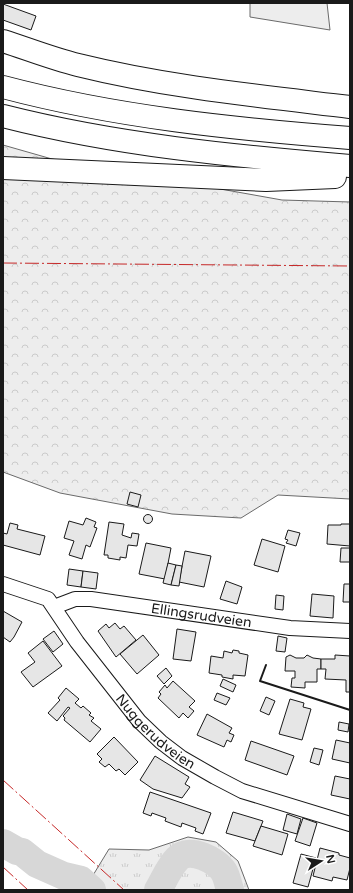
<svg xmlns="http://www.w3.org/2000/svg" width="353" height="893" font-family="'Varela Round',sans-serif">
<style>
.grass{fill:url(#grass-tufts);stroke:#6a6a6a}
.forest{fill:url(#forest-crowns);stroke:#6a6a6a}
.built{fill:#ededed;stroke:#6a6a6a}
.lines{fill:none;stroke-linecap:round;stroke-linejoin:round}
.river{stroke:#d7d7d7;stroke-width:28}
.building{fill:#e6e6e6;stroke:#1a1a1a}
.street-casing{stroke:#1a1a1a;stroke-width:16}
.highway-casing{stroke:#1a1a1a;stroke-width:24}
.street{stroke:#fff;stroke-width:14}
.highway{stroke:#fff;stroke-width:22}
.wall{stroke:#1a1a1a;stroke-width:2}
.power{stroke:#c62828;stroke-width:1;stroke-dasharray:14 3 2 3;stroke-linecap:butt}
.labels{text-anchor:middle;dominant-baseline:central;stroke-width:3;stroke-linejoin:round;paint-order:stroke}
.street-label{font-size:14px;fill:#1a1a1a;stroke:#fff}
</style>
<defs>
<pattern id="grass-tufts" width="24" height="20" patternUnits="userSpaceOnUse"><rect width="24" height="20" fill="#ededed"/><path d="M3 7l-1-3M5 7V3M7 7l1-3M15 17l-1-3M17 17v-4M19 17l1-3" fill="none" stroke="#cbcbcb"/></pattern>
<pattern id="forest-crowns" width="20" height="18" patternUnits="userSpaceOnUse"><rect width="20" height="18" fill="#ededed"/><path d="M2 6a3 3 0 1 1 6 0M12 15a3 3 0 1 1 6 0" fill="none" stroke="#cbcbcb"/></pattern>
</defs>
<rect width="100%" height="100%" fill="#fff"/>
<path class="grass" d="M188 837 216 842 238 861 249 890H84L109 849 149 850Z"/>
<path class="forest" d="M3 145 52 159 282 200 350 202V499L278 495 241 518 172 514 60 493 3 472Z"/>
<path class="built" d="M250 3H327L330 30 250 17Z"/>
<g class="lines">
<g class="river">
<path d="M3 843 17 851 22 852 37 864 64 876 81 880 92 890"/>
<path d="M158 890C164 880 169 867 178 858 190 847 217 860 224 872 227 877 228 884 230 890"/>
</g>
</g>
<g class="building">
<path d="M3 4 36 16 31 30 3 20Z"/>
<path d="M130 492 141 495 138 507 127 504Z"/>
<circle cx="148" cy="519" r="4.5"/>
<path d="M86 518 96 522 94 527 97 528 90 547 86 545 82 559 69 555 74 541 64 538 69 521 83 525Z"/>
<path d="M109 522 124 524 122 535 131 538 132 533 139 534 137 546 128 545 126 558 120 557V560L108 558V555H104Z"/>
<path d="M10 523 18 525 17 529 45 536 40 555 3 545V533L7 534Z"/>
<path d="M341 524H350V546L327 544 328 525H341Z"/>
<path d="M288 530 300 533 296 546 286 543 288 540 285 539Z"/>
<path d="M262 539 285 546 278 572 254 565Z"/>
<path d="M146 543 171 548 165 579 139 574Z"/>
<path d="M341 548H350V562H340Z"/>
<path d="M185 551 211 556 204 587 179 582Z"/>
<path d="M168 563 176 565 171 585 163 583Z"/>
<path d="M176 565 182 566 179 586 171 585Z"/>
<path d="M69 569 83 571 81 587 67 585Z"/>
<path d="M83 571 98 573 96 589 81 587Z"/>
<path d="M226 581 242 587 237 604 220 599Z"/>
<path d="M344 584H350V602H343Z"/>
<path d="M312 594 334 596 333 618 310 616Z"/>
<path d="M276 595 284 596 283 610 275 609Z"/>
<path d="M3 611 22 622 14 637 10 642 3 637Z"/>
<path d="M115 623 120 629 124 626 136 640 116 657 98 631 106 624 109 628Z"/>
<path d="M177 629 196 632 191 661 173 659Z"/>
<path d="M54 631 63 644 53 652 43 639Z"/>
<path d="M143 635 159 655 137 674 120 654Z"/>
<path d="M278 636 287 638 285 652 276 651Z"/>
<path d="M43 641 62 666 33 687 21 672 35 662 28 653Z"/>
<path d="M233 650 239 651V653L248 655 245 676 233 675V679L222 677V675L209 673 211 656 223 658 224 651 232 653Z"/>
<path d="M290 655 296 658H304L307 655 313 658 321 659V669H317V682H305V688L291 687 292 678H295V671H285L286 657Z"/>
<path d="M335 655 350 656V692H346V680L325 679 326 669H321V659H335Z"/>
<path d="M166 668 172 676 164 684 157 676Z"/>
<path d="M223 679 236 685 233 692 220 686Z"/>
<path d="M173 681 195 701 189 707 194 711 188 718 183 713 179 718 158 698 161 694 159 692 165 685 167 688Z"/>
<path d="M66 688 79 699 75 703 81 708 83 706 91 713 89 715 94 718 91 721 101 729 90 742 64 720 65 718 63 716 70 708 68 707 57 721 48 713 60 700 58 698Z"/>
<path d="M217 693 230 698 226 705 214 700Z"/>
<path d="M266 697 275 701 269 715 260 711Z"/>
<path d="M290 699 304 703 303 707 311 709 302 740 279 734Z"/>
<path d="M207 714 232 728 229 733 234 735 231 742 227 740 224 747 197 735Z"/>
<path d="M339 722 349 724 348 732 338 730Z"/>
<path d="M114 737 138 762 125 775 119 769 116 771 109 764 105 767 99 762 102 759 97 754Z"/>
<path d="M336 740 350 743V763L332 759Z"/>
<path d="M251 741 294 756 287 775 245 760Z"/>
<path d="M314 748 323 750 319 765 310 762Z"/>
<path d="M155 756 189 777 185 784 190 787 182 798 153 789 140 780Z"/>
<path d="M335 776 350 779V799L331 795Z"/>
<path d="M150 792 211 813 203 834 195 831 196 828 182 823 181 827 165 821 166 818 152 813 151 816 143 813Z"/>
<path d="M233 812 263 821 255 841 226 833Z"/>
<path d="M287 814 301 819 297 834 283 830Z"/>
<path d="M303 818 317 823 310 846 295 841Z"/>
<path d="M261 826 288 834 282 855 253 846Z"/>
<path d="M320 848 339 853V855L350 858V868L347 880 333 877 332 881 313 876Z"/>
<path d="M301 854 316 858 308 887 293 883Z"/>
</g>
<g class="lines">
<g class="street-casing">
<g id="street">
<path id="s1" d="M3 584 48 599 77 642 139 721 161 742 182 758 215 777 242 791 350 824"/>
<path id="s2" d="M54 607 75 599H91L290 628 350 631"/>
</g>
</g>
<g class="highway-casing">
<g id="highway">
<path d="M3 41C28 49 53 59 78 65 167 87 259 96 350 107"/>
<path d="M3 87C116 117 234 129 350 138"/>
<path d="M3 116C117 145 233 156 350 166"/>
<path d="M3 168 266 180 335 177"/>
</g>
</g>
<use href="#street" class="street"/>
<use href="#highway" class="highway"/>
<path class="wall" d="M266 665 260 681 350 710"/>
<g class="power">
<path d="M3 263 350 266"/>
<path d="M3 780 124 890"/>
<path d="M3 867 28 890"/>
</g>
</g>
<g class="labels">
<g class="street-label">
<text stroke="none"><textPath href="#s2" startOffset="150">Ellingsrudveien</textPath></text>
<text stroke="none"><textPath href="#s1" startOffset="219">Nuggerudveien</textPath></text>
</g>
</g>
<rect width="353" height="893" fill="none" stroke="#1a1a1a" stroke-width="8"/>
<g transform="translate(321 861) rotate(78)" stroke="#ffffff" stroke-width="3" paint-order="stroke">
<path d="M0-3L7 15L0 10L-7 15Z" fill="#1a1a1a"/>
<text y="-6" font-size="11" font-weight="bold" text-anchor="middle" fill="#1a1a1a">N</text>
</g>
</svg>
